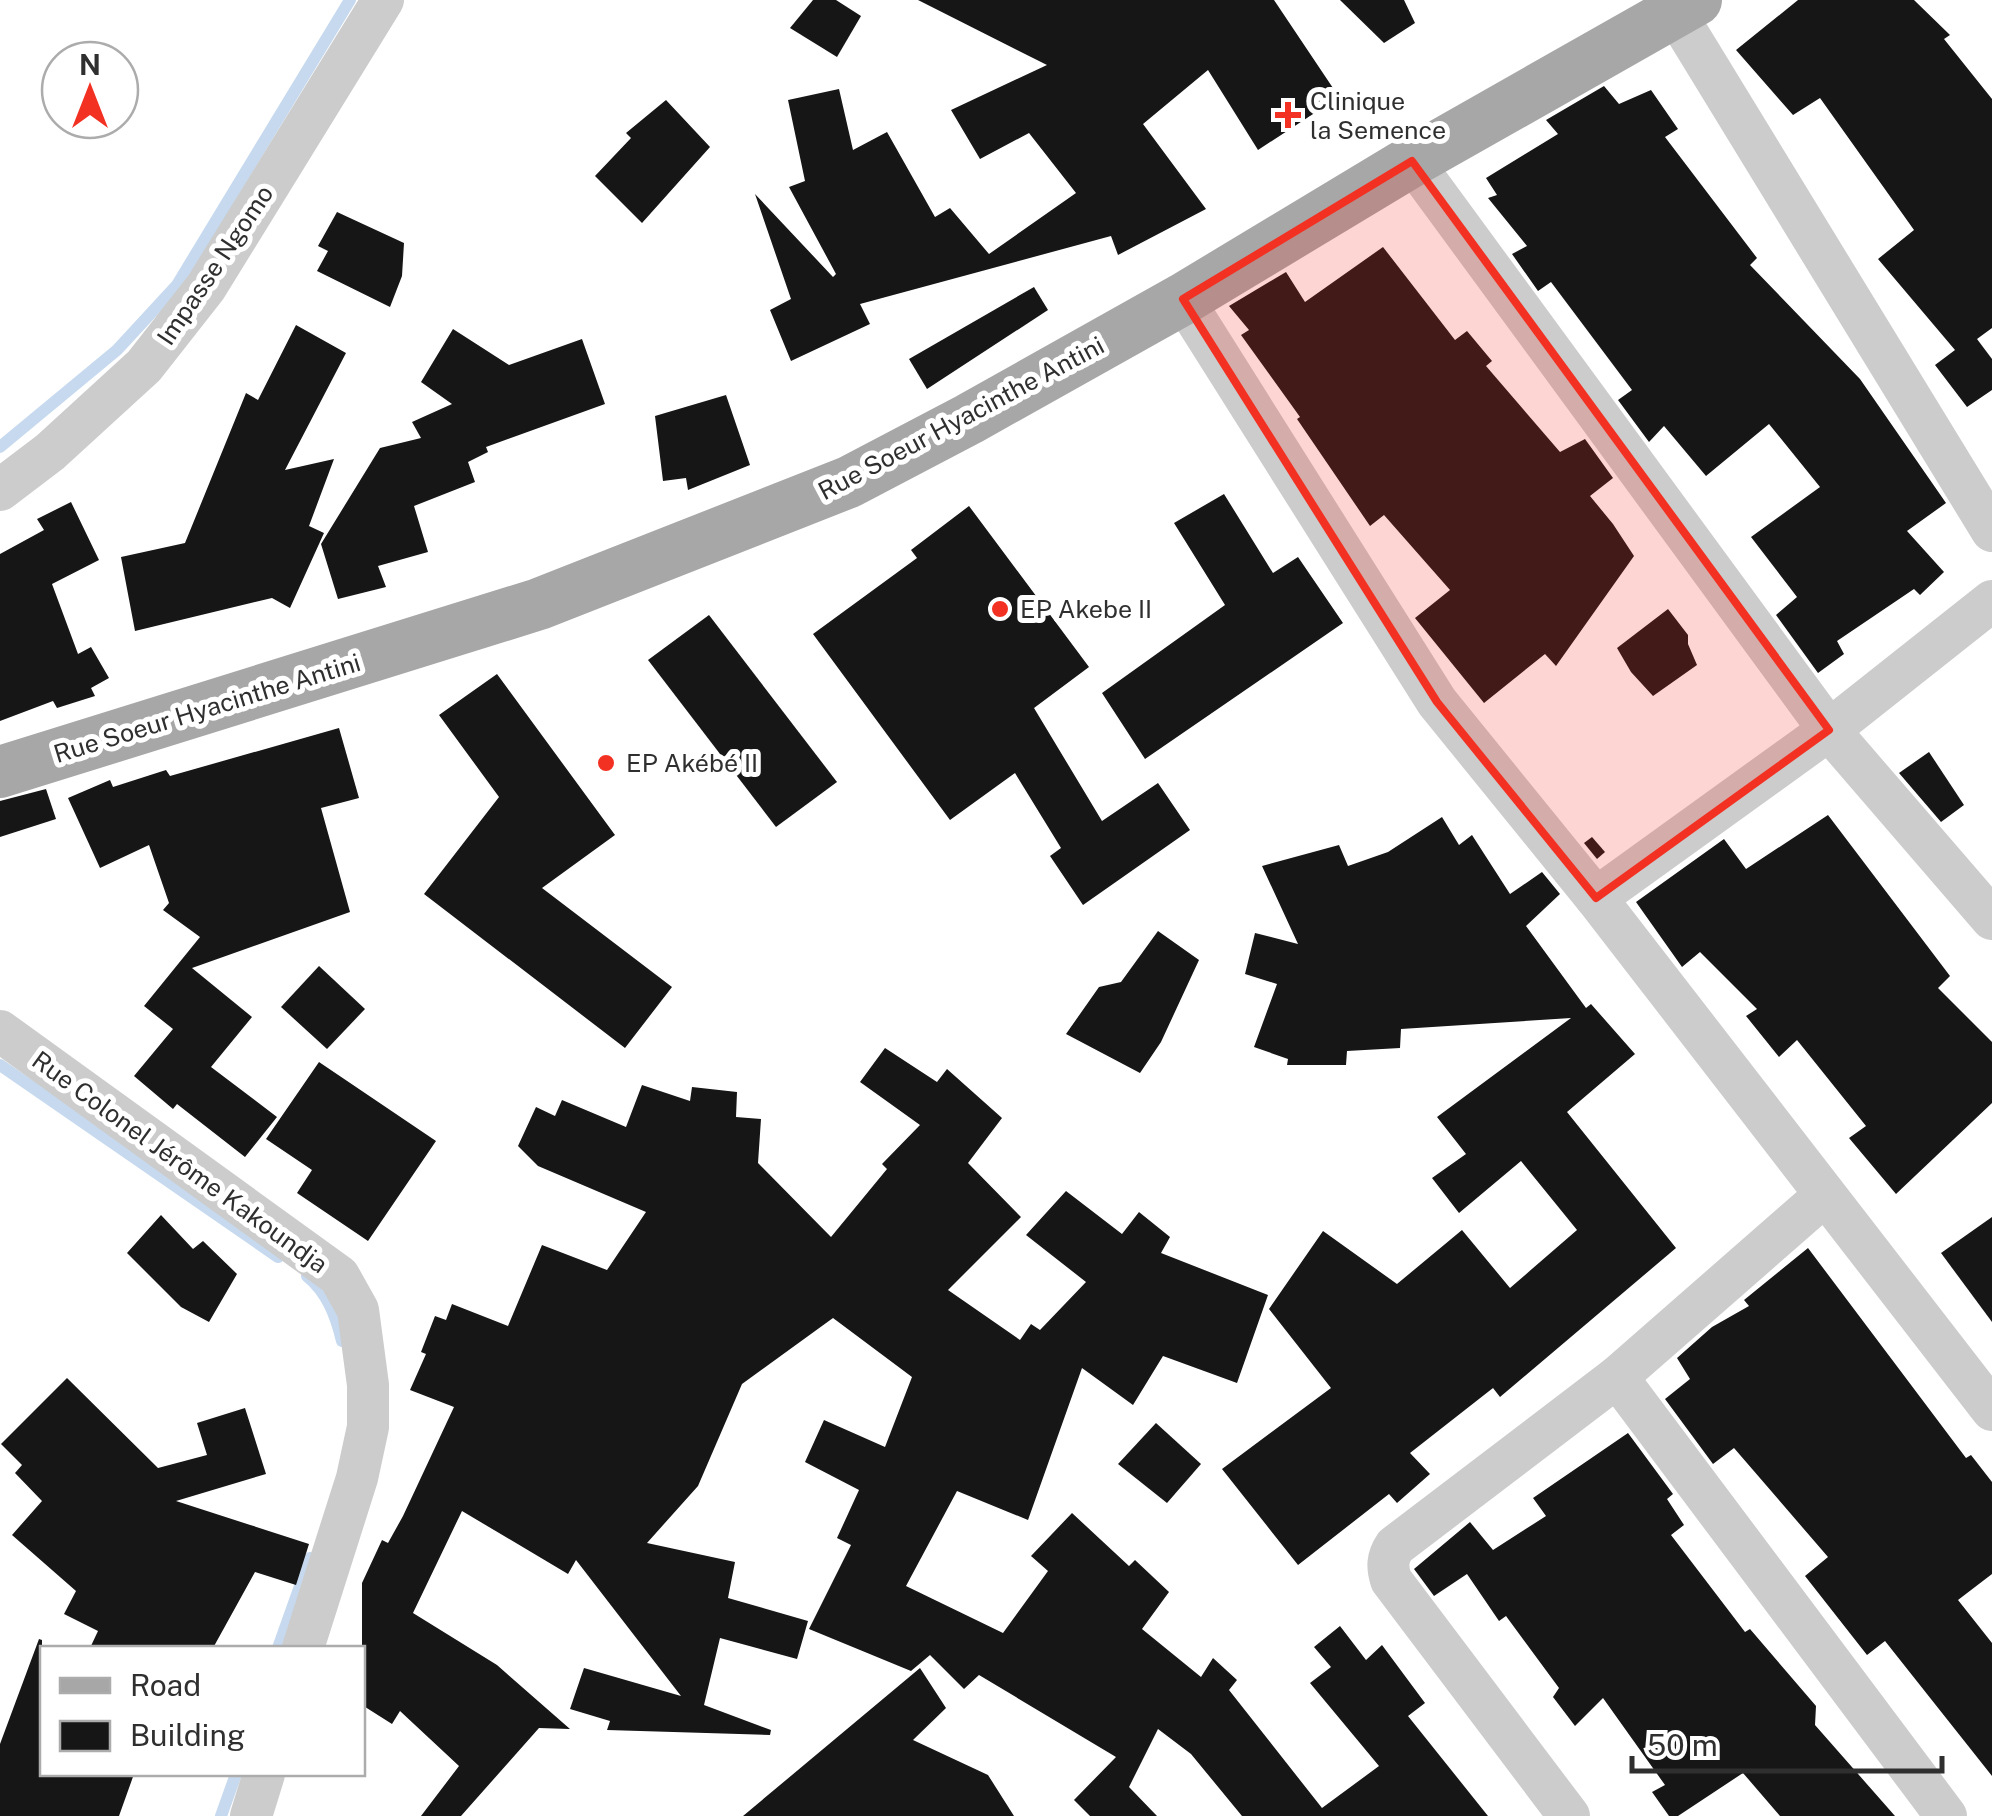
<svg xmlns="http://www.w3.org/2000/svg" width="1992" height="1816" font-family="'Public Sans',sans-serif">
<style>
.lines{fill:none;stroke-linecap:round;stroke-linejoin:round}
.stream{stroke:#c6d9ee;stroke-width:12}
.building{fill:#161616}
.minor{stroke:#ccc;stroke-width:42}
.major{stroke:#a7a7a7;stroke-width:52}
.marked{fill:#f33123;fill-opacity:0.2;stroke:#f33123;stroke-width:8;stroke-linejoin:round}
.poi-dot{fill:#f33123;stroke:#fff;stroke-width:4}
.labels{text-anchor:middle;dominant-baseline:central;stroke-width:10;stroke-linejoin:round;paint-order:stroke}
.poi-label{font-size:25px;fill:#2f2f2f;stroke:#fff;text-anchor:start}
.street-label{font-size:25px;fill:#2f2f2f;stroke:#fff}
</style>
<rect width="100%" height="100%" fill="#fff"/>
<g class="lines">
<g class="stream">
<path d="M0 447 117 350 177 285 350 0"/>
<path d="M0 1065 278 1257"/>
<path d="M307 1276C327 1292 336 1316 342 1341"/>
<path d="M278 1648 310 1558"/>
<path d="M221 1816 236 1774"/>
</g>
</g>
<g class="building">
<path d="M813 0H836L861 16 837 57 790 28Z"/>
<path d="M918 0H1274L1339 97 1258 150 1208 70 1143 124 1206 209 1118 255 1111 236 860 304 870 324 791 361 770 310 791 299 755 194 833 277 836 274 789 187 805 181 788 100 839 89 853 150 887 132 935 217 950 208 989 254 1076 193 1029 133 980 159 951 110 1047 65Z"/>
<path d="M1340 0H1404L1415 23 1384 43Z"/>
<path d="M1798 0H1914L1950 35 1944 39 1992 99V328L1977 339 1992 359V390L1967 407 1935 365 1955 350 1878 259 1914 230 1820 98 1793 115 1736 50Z"/>
<path d="M1604 86 1619 104 1651 90 1678 129 1665 137 1757 258 1750 265 1860 379 1946 503 1907 531 1944 572 1920 595 1914 589 1837 641 1844 654 1818 673 1776 615 1797 597 1751 537 1820 487 1769 424 1706 476 1664 426 1649 442 1618 400 1632 390 1551 282 1538 291 1512 254 1527 246 1488 198 1497 195 1486 178 1558 134 1546 120Z"/>
<path d="M666 100 710 147 642 223 595 176 631 138 626 133Z"/>
<path d="M337 212 404 243 402 276 390 307 317 271 328 251 318 246Z"/>
<path d="M1383 247 1455 340 1467 331 1492 361 1486 366 1560 452 1585 439 1613 478 1590 496 1613 524 1634 556 1556 666 1545 654 1484 703 1415 618 1450 590 1384 515 1370 526 1297 419 1300 417 1241 335 1249 330 1229 306 1286 272 1305 302Z"/>
<path d="M1034 287 1048 310 927 389 909 359Z"/>
<path d="M296 325 346 353 285 470 334 459 309 526 324 533 290 608 272 598 135 631 121 557 185 543 246 393 258 400Z"/>
<path d="M453 329 509 365 582 339 605 404 486 447 488 452 468 462 475 482 414 506 428 552 378 566 386 587 338 599 321 544 380 448 421 438 412 422 452 404 421 382Z"/>
<path d="M726 395 750 465 688 490 686 478 663 481 655 416Z"/>
<path d="M1224 494 1273 573 1298 557 1343 623 1145 759 1102 693 1225 605 1174 523Z"/>
<path d="M71 502 99 560 52 584 78 654 91 647 109 678 91 688 95 696 57 708 53 701 0 721V554L44 530 37 519Z"/>
<path d="M969 506 1089 667 1034 708 1102 821 1158 783 1190 830 1083 905 1050 856 1061 848 1015 773 950 820 813 634 917 558 911 550Z"/>
<path d="M1668 609 1688 635V644L1697 665 1653 696 1631 672 1617 648Z"/>
<path d="M709 615 837 782 776 827 648 660Z"/>
<path d="M497 674 615 835 542 888 672 987 625 1048 424 894 499 797 439 715Z"/>
<path d="M339 728 359 798 321 808 350 912 192 968 252 1017 211 1067 277 1117 245 1157 177 1104 173 1109 134 1076 173 1029 144 1006 200 937 163 910 169 903 149 845 100 868 68 798 110 780 113 787 166 770 170 776Z"/>
<path d="M1929 752 1964 805 1941 822 1899 773Z"/>
<path d="M46 789 56 819 0 837V801Z"/>
<path d="M1828 815 1950 976 1938 988 1992 1042V1103L1896 1194 1849 1138 1866 1126 1797 1040 1779 1057 1746 1016 1757 1009 1700 952 1682 967 1636 902 1724 839 1746 869Z"/>
<path d="M1442 817 1459 845 1472 835 1510 894 1542 872 1560 894 1526 926 1586 1008 1591 1004 1635 1054 1567 1112 1676 1248 1500 1397 1493 1388 1410 1453 1430 1474 1397 1503 1389 1494 1298 1565 1222 1469 1331 1388 1269 1309 1323 1231 1397 1284 1462 1230 1510 1288 1577 1230 1521 1161 1459 1213 1432 1178 1466 1154 1437 1117 1571 1018 1401 1029 1400 1048 1347 1051 1346 1065H1287L1288 1059 1254 1047 1277 984 1245 974 1255 933 1298 944 1262 866 1339 845 1348 866 1388 852Z"/>
<path d="M1592 837 1605 852 1597 859 1584 843Z"/>
<path d="M1158 931 1199 960 1161 1042 1140 1073 1066 1034 1099 987 1121 982Z"/>
<path d="M319 966 365 1009 327 1049 281 1007Z"/>
<path d="M885 1048 937 1082 947 1069 1002 1118 968 1163 1021 1217 948 1290 1020 1340 1031 1324 1040 1330 1086 1282 1026 1235 1066 1191 1122 1234 1139 1212 1170 1237 1161 1253 1268 1295 1237 1383 1163 1356 1133 1405 1082 1368 1028 1520 957 1491 906 1586 1003 1633 1048 1571 1031 1556 1072 1513 1129 1566 1135 1560 1169 1592 1142 1629 1201 1677 1213 1658 1237 1680 1229 1690 1322 1808 1379 1766 1310 1683 1331 1667 1314 1647 1340 1626 1366 1660 1382 1645 1425 1703 1408 1716 1488 1816H1242L1191 1754 1158 1729 1129 1787 1157 1816H1090L1074 1800 1116 1757 979 1675 964 1689 930 1655 911 1671 809 1629 851 1545 837 1538 859 1490 805 1462 824 1420 885 1447 912 1377 833 1318 742 1384 698 1486 647 1543 735 1562 728 1598 808 1621 797 1659 720 1638 704 1705 771 1730 770 1735 607 1730 610 1721 570 1709 584 1668 681 1696 576 1560 568 1574 462 1511 413 1613 497 1665 570 1729 539 1728 461 1816H421L459 1766 400 1711 392 1724 362 1705V1583L382 1540 388 1543 403 1516 454 1407 410 1390 426 1354 421 1352 435 1316 446 1320 452 1304 508 1326 542 1245 607 1270 646 1212 538 1166 518 1146 536 1107 555 1116 562 1100 626 1127 642 1085 690 1101 692 1087 737 1092 736 1117 761 1119 758 1163 831 1237 887 1169 882 1164 920 1125 860 1082Z"/>
<path d="M319 1062 436 1141 368 1241 297 1193 312 1170 266 1139Z"/>
<path d="M161 1215 193 1249 203 1241 237 1274 209 1322 181 1307 127 1253Z"/>
<path d="M1992 1217V1322L1941 1253Z"/>
<path d="M1808 1248 1966 1458 1971 1455 1992 1482V1574L1958 1600 1992 1643V1776L1885 1641 1867 1655 1805 1576 1828 1557 1734 1448 1713 1464 1665 1399 1690 1379 1677 1358 1712 1327 1749 1306 1744 1300Z"/>
<path d="M67 1378 158 1468 207 1455 197 1423 245 1408 266 1474 176 1501 309 1544 296 1585 255 1572 213 1648H90L98 1631 64 1614 76 1591 12 1535 42 1501 15 1473 22 1465 1 1444Z"/>
<path d="M1156 1423 1201 1464 1167 1503 1118 1464Z"/>
<path d="M1628 1433 1673 1494 1667 1499 1684 1525 1671 1535 1745 1632 1750 1629 1816 1706 1815 1725 1895 1816H1780L1743 1773 1678 1816H1669L1652 1792 1665 1785 1603 1698 1575 1726 1553 1697 1559 1688 1506 1616 1499 1621 1467 1574 1434 1596 1414 1569 1470 1522 1493 1550 1546 1516 1533 1498Z"/>
<path d="M39 1639 42 1640V1774H134L119 1816H0V1744Z"/>
<path d="M920 1668 946 1708 913 1740 988 1775 1014 1816H743Z"/>
</g>
<g class="lines">
<g class="minor">
<path d="M1674 11 1992 531"/>
<path d="M1412 161 1829 730 1992 919"/>
<path d="M1183 299 1437 702 1596 898 1992 1410"/>
<path d="M0 490 50 452 144 366 206 287 383 0"/>
<path d="M1596 898 1829 730 1992 601"/>
<path d="M0 1031 339 1276 358 1310 368 1385V1427L357 1478 303 1648"/>
<path d="M1617 1377 1946 1816"/>
<path d="M251 1816 264 1774"/>
<path d="M1569 1816 1391 1580C1387 1567 1387 1558 1395 1546L1617 1377 1824 1196"/>
</g>
<path class="major" d="M0 772 539 604 849 482 969 419 1183 299 1412 161 1696 0"/>
</g>
<path class="marked" d="M1412 161 1829 730 1596 898 1437 702 1183 299Z"/>
<g class="poi-dot">
<path d="M1283 100h10v10h10v10h-10v10h-10v-10h-10v-10h10z"/>
<circle cx="1000" cy="609" r="10"/>
<circle cx="606" cy="763" r="10"/>
</g>
<g class="labels">
<g class="poi-label">
<text x="1310" y="101">Clinique<tspan x="1310" dy="29">la Semence</tspan></text>
<text x="1020" y="609">EP Akebe II</text>
<text x="626" y="763">EP Akébé II</text>
</g>
<g class="street-label">
<text transform="translate(215 265) rotate(-56)">Impasse Ngomo</text>
<text transform="translate(961 418) rotate(-28)">Rue Soeur Hyacinthe Antini</text>
<text transform="translate(207 708) rotate(-17)">Rue Soeur Hyacinthe Antini</text>
<text transform="translate(180 1162) rotate(36)">Rue Colonel Jérôme Kakoundja</text>
</g>
</g>
<rect x="40" y="1646" width="325" height="130" fill="#ffffff" stroke="#acacac" stroke-width="2.5"/>
<rect x="60" y="1678" width="50" height="15" fill="#a7a7a7" stroke="#acacac" stroke-width="2.5"/>
<text x="130" y="1696" font-size="30" fill="#2f2f2f">Road</text>
<rect x="60" y="1721" width="50" height="30" fill="#161616" stroke="#acacac" stroke-width="2.5"/>
<text x="130" y="1746" font-size="30" fill="#2f2f2f">Building</text>
<g transform="translate(90 90)"><circle r="48" fill="#ffffff" stroke="#acacac" stroke-width="2.5"/>
<path d="M0-8L18 38L0 25L-18 38Z" fill="#f33123"/>
<text y="-15" font-size="28" font-weight="bold" text-anchor="middle" fill="#2f2f2f">N</text>
</g>
<path d="M1632 1756v15h310v-15" fill="none" stroke="#2f2f2f" stroke-width="5"/>
<text x="1647" y="1756" font-size="30" fill="#2f2f2f" stroke="#ffffff" stroke-width="8" paint-order="stroke">50 m</text>
</svg>
